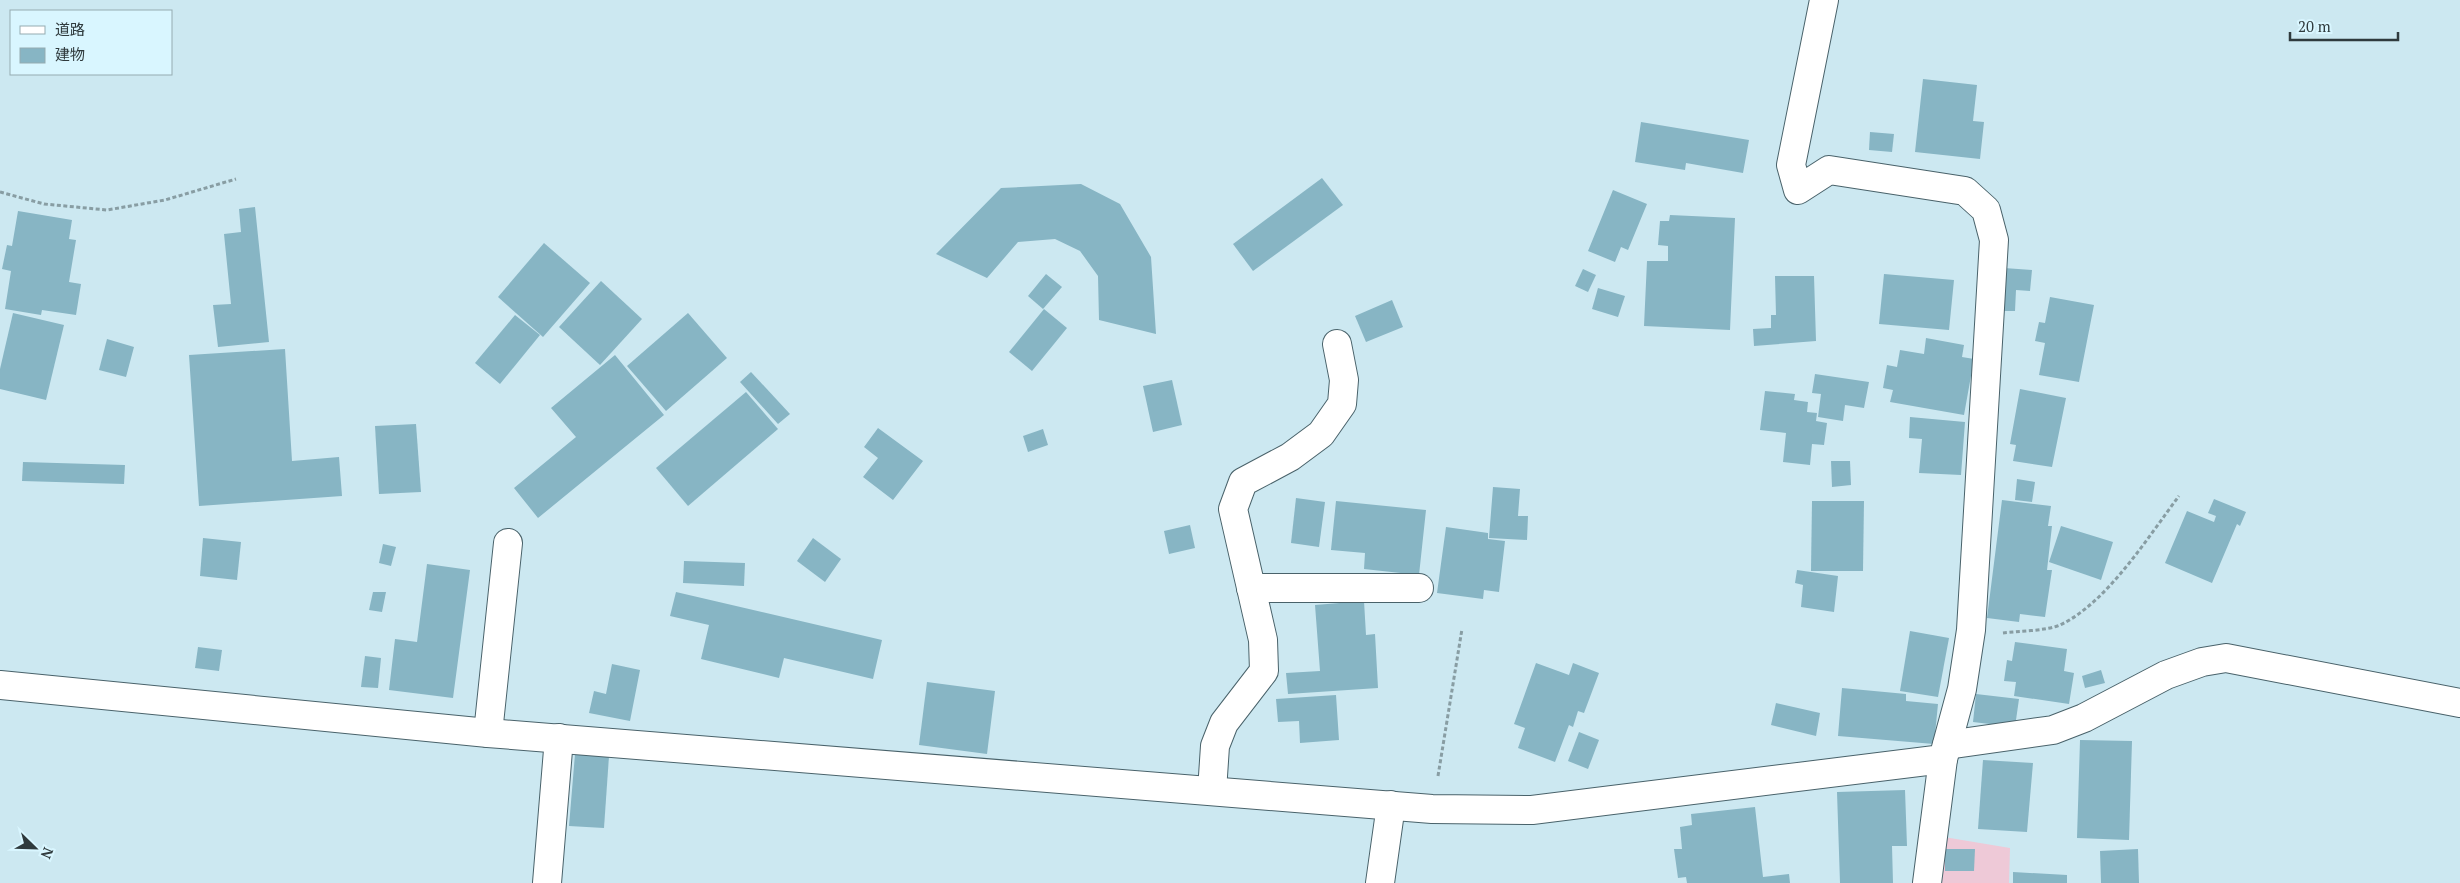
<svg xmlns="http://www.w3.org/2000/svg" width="2460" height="883" font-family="'PT Serif','Noto Sans JP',serif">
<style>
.green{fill:#eec9d7}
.building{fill:#87b5c4}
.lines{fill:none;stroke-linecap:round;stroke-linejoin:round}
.minor-casing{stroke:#49626a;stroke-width:30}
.path{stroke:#889da3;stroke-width:3;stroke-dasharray:4 2.5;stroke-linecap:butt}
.minor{stroke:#fff;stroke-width:28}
</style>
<rect width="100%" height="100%" fill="#cce8f1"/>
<path class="green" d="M1944 837 2010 848 2009 883H1939Z"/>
<g class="building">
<path d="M1923 79 1977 85 1973 121 1984 122 1980 159 1915 152Z"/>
<path d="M1641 122 1749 140 1743 173 1686 163 1685 170 1635 162Z"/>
<path d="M1870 132 1894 134 1892 152 1869 150Z"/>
<path d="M1322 178 1343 205 1253 271 1233 244Z"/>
<path d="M1081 184 1120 204 1151 257 1156 334 1099 320 1098 276 1080 251 1055 239 1018 242 987 278 936 254 1001 188Z"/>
<path d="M1613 190 1647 204 1628 250 1621 247 1615 262 1588 251Z"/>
<path d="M255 207 269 342 218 347 213 305 231 304 224 234 241 232 239 209Z"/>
<path d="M18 211 72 220 69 239 76 240 69 282 81 284 76 315 42 310 41 315 5 309 11 271 2 269 7 245 12 246Z"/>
<path d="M1670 215 1735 218 1730 330 1644 326 1647 261H1668V246L1658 245 1660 221H1669Z"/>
<path d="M544 243 590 283 543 337 498 297Z"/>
<path d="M2004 268 2032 270 2030 291 2016 290 2015 311H2003Z"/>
<path d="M1583 269 1596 275 1588 292 1575 286Z"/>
<path d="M1046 274 1062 287 1043 309 1028 296Z"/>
<path d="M1884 274 1954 280 1949 330 1879 324Z"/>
<path d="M1775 276H1814L1816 341 1754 346 1753 329 1771 328V315H1776Z"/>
<path d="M601 281 642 319 600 365 559 327Z"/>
<path d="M1598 288 1625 296 1618 317 1592 309Z"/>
<path d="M2050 297 2094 305 2079 382 2039 375 2045 343 2035 341 2039 322 2045 323Z"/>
<path d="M1392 300 1403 327 1366 342 1355 316Z"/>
<path d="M1044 309 1067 328 1032 371 1009 352Z"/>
<path d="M13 313 64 325 46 400 0 389V369Z"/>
<path d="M688 313 727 358 666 411 627 366Z"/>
<path d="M515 315 540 335 500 384 475 363Z"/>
<path d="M1926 338 1964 345 1962 357 1974 359 1964 415 1890 402 1893 390 1883 388 1887 365 1897 367 1900 350 1924 354Z"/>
<path d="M107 339 134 347 126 377 99 370Z"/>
<path d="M285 349 292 461 339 457 342 496 199 506 189 355Z"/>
<path d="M615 355 664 415 538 518 514 488 576 437 551 408Z"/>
<path d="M751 372 790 414 778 424 740 382Z"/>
<path d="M1815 374 1869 382 1864 408 1845 405 1843 421 1818 417 1821 394 1812 393Z"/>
<path d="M1172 380 1182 425 1153 432 1143 386Z"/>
<path d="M2020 389 2066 398 2052 467 2013 461 2016 445 2010 444Z"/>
<path d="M1765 391 1795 394 1794 400 1808 402 1807 412 1817 413 1816 421 1827 423 1824 445 1812 444 1810 465 1783 462 1786 433 1760 430Z"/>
<path d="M746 392 778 429 688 506 656 468Z"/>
<path d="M1910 417 1965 422 1961 475 1919 473 1922 439 1909 438Z"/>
<path d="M416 424 421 492 379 494 375 426Z"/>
<path d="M878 428 923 461 893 500 863 477 878 458 864 447Z"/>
<path d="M1043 429 1048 445 1028 452 1023 436Z"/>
<path d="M1831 461H1850L1851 485 1832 487Z"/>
<path d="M23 462 125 465 124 484 22 481Z"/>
<path d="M2017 479 2035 482 2032 502 2015 500Z"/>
<path d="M1493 487 1520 489 1518 516H1528L1527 540 1489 538Z"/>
<path d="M1296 498 1325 502 1319 547 1291 543Z"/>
<path d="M2214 499 2246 512 2240 526 2237 524 2212 583 2165 563 2187 511 2214 522 2216 516 2208 513Z"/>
<path d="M2002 500 2051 506 2048 526H2052L2047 570H2052L2045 617 2020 614 2019 622 1987 618Z"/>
<path d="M1336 501 1426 510 1419 575 1364 569 1365 553 1331 550Z"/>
<path d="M1812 501H1864L1863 571H1811Z"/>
<path d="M1190 525 1195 548 1169 554 1164 531Z"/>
<path d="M2061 526 2113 542 2101 580 2049 562Z"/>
<path d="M1446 527 1488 533V539L1505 541 1499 592 1484 590 1483 599 1437 593Z"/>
<path d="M203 538 241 542 237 580 200 576Z"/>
<path d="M813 538 841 559 825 582 797 561Z"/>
<path d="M383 544 396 547 391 566 379 563Z"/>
<path d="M684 561 745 563 744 586 683 583Z"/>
<path d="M427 564 470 570 453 698 389 690 395 639 417 642Z"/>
<path d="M1797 570 1838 576 1834 612 1801 607 1803 585 1795 583Z"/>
<path d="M373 592H386L382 612 369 610Z"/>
<path d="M676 592 882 640 873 679 784 658 779 678 701 659 709 625 670 616Z"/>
<path d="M1364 601 1366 635 1375 634 1378 688 1288 694 1286 673 1320 671 1315 605Z"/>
<path d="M1910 631 1949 638 1938 697 1900 691Z"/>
<path d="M2015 642 2067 649 2064 671 2074 673 2069 704 2014 696 2016 682 2004 681 2007 660 2012 661Z"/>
<path d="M198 647 222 650 219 671 195 668Z"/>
<path d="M365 656 381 658 378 688 361 687Z"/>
<path d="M1536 663 1569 675 1573 663 1599 673 1584 713 1578 711 1573 727 1569 725 1555 762 1518 748 1525 728 1514 724Z"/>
<path d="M612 664 640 670 630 721 589 713 594 691 606 694Z"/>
<path d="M2101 670 2105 683 2085 688 2082 676Z"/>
<path d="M927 682 995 691 987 754 919 745Z"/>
<path d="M1842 688 1906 694V701L1938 704 1934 744 1838 736Z"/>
<path d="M1976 694 2019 699 2015 727 1973 722Z"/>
<path d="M1336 695 1339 740 1300 743 1299 721 1278 722 1276 699Z"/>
<path d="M1776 703 1820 713 1816 736 1771 725Z"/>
<path d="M1579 732 1599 740 1588 769 1568 761Z"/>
<path d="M2080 740 2132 741 2129 840 2077 838Z"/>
<path d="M575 754 609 756 604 828 569 826Z"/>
<path d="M1983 760 2033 763 2027 832 1978 829Z"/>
<path d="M1905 790 1907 846H1892L1893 883H1840L1837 792Z"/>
<path d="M1755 807 1763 877 1789 874 1790 883H1687L1686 877 1678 878 1674 849H1682L1680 827 1692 825 1691 814Z"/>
<path d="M1945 849H1975L1974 871H1945Z"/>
<path d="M2138 849 2139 883H2101L2100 851Z"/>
<path d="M2013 872 2067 875V883H2013Z"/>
</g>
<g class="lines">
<g class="minor-casing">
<g id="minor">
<path d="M1251 588H1419"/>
<path d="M0 685 488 733 1432 809 1532 810 1943 759 1962 689 1971 630 1994 240 1986 210 1965 191 1829 170 1798 190 1791 165 1824 0"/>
<path d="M488 733 508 543"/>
<path d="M1947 745 2053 730 2084 718 2166 675 2202 662 2226 658 2460 703"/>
<path d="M1212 791 1215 746 1224 723 1264 671 1263 640 1233 509 1243 482 1290 457 1321 434 1342 404 1344 380 1337 344"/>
<path d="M547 883 559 738"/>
<path d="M1380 883 1391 805"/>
<path d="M1927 883 1943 759"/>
</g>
</g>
<g class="path">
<path d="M0 192 44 204 107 210 165 200 236 179"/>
<path d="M2003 633C2018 631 2046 631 2060 625 2107 603 2148 537 2179 496"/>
<path d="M1438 776 1462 629"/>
</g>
<use href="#minor" class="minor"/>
</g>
<rect x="10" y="10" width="162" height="65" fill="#d9f6ff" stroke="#95abb1"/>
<rect x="20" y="26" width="25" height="8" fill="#ffffff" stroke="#95abb1"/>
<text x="55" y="35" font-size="15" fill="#2f3a3d">道路</text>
<rect x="20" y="48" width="25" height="15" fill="#87b5c4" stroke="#95abb1"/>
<text x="55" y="60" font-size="15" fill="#2f3a3d">建物</text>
<g transform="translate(35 848) rotate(113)" stroke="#d9f6ff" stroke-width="4" paint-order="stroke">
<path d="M0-4L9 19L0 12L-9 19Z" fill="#2f3a3d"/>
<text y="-8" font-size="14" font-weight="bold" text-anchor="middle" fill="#2f3a3d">N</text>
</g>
<path d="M2290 32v8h108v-8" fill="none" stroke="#2f3a3d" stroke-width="2.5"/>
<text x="2298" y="32" font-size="15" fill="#2f3a3d" stroke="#d9f6ff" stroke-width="4" paint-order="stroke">20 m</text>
</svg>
